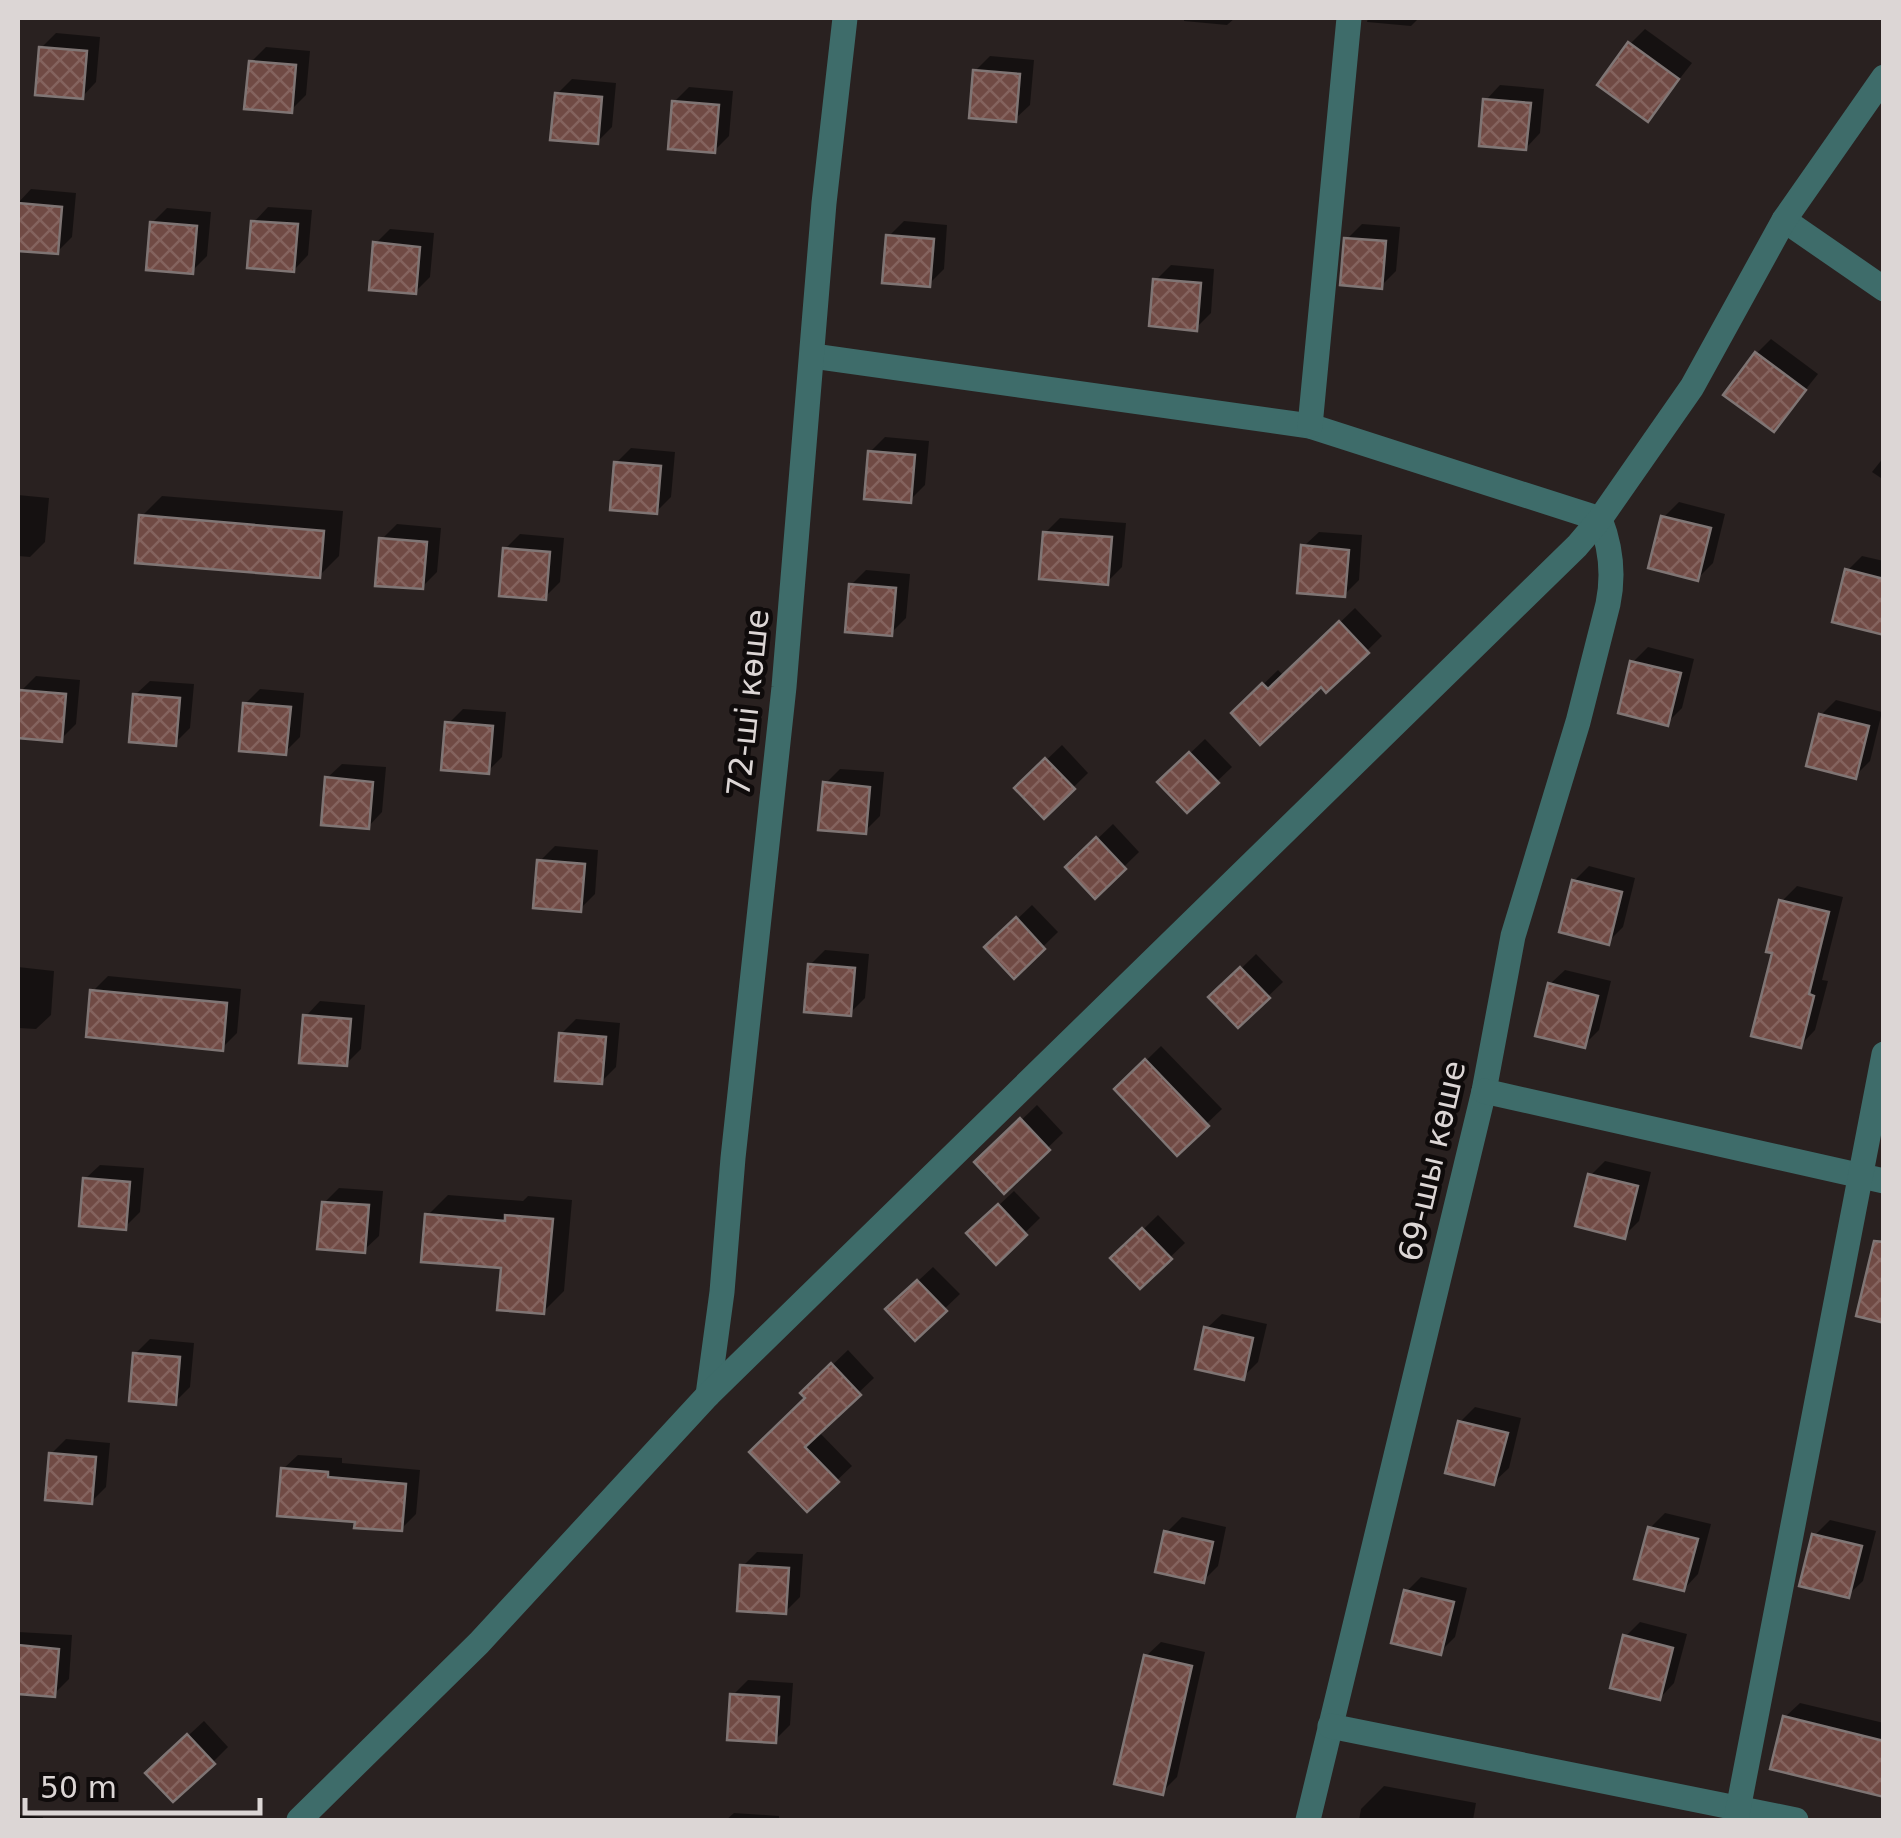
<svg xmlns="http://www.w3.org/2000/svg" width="1901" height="1838" font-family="'DejaVu Sans',sans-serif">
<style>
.shadow{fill:#0007}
.building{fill:url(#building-cross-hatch);stroke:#7f7574;stroke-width:2.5}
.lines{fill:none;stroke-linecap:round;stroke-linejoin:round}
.minor{stroke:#3e6c6a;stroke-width:25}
.labels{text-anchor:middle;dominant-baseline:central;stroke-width:9;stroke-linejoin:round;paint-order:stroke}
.street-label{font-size:32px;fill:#dcd6d5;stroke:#0f0b0b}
</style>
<defs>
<pattern id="building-cross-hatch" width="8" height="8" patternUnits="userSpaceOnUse" patternTransform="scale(2.5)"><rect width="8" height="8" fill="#704a44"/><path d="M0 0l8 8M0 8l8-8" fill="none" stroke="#84635e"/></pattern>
</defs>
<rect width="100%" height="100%" fill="#292120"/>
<g class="shadow">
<path d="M1184 18H1235L1227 25 1184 21Z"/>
<path d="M1368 18H1419L1411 26 1367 22Z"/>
<path d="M1645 29 1692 63 1648 119 1630 44Z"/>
<path d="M56 33 100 37 96 82 82 97 41 48Z"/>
<path d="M266 47 310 51 306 95 291 110 251 62Z"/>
<path d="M990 56 1034 60 1030 105 1015 119 975 71Z"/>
<path d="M572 79 616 83 612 127 597 142 557 94Z"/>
<path d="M1500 85 1544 89 1540 133 1526 148 1486 100Z"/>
<path d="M689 87 733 91 729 136 714 151 674 102Z"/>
<path d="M31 189 76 193 72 237 57 252 18 249V203Z"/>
<path d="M268 207 312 210 308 255 294 270 254 222Z"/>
<path d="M167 208 211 212 207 256 192 271 152 223Z"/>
<path d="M904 221 947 225 944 269 929 284 889 236Z"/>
<path d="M1362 224 1400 227 1396 271 1381 286 1347 239Z"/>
<path d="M390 229 434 233 430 277 415 292 375 244Z"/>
<path d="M1171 265 1214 269 1211 313 1196 328 1156 280Z"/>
<path d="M1771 339 1818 374 1774 429 1756 354Z"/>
<path d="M885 437 929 441 925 485 910 500 870 452Z"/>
<path d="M631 448 675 452 671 497 656 512 616 463Z"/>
<path d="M1884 457V480L1872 472Z"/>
<path d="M18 495 49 498 45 542 30 557 18 556Z"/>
<path d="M162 496 343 511 339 556 319 576 142 516Z"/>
<path d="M1679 502 1725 514 1713 563 1698 578 1664 517Z"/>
<path d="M1060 518 1126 523 1122 567 1107 582 1045 533Z"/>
<path d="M397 524 441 528 437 572 422 587 382 539Z"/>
<path d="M1319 532 1362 535 1359 580 1344 595 1304 546Z"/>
<path d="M520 534 564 538 560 582 545 597 505 549Z"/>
<path d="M1862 556 1884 561V629L1847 571Z"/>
<path d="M866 570 910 574 906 618 891 633 851 585Z"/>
<path d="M1355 608 1382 636 1327 690 1321 684 1234 713 1278 670 1284 676Z"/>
<path d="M1648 647 1694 659 1682 708 1667 723 1633 662Z"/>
<path d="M36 676 80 680 76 724 61 739 18 736 21 691Z"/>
<path d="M150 681 194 684 190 728 175 743 135 695Z"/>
<path d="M260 689 304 693 300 737 285 752 245 704Z"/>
<path d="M1836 700 1882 712 1870 761 1855 776 1821 715Z"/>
<path d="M463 709 506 712 502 757 488 771 448 724Z"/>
<path d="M1205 739 1232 767 1187 810 1160 782Z"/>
<path d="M1062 745 1088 773 1044 816 1017 788Z"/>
<path d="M342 764 386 767 382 812 368 827 327 778Z"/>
<path d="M840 769 884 772 880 816 865 831 825 784Z"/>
<path d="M1113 824 1139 852 1095 895 1068 867Z"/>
<path d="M555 846 598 850 595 894 580 909 540 861Z"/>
<path d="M1589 866 1635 878 1623 927 1608 942 1574 881Z"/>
<path d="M1797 886 1843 897 1822 980 1828 981 1815 1030 1801 1045 1775 952 1782 901Z"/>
<path d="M1032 905 1058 932 1014 975 988 947Z"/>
<path d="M825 950 869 954 865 998 850 1013 810 965Z"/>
<path d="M1256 954 1283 982 1238 1025 1212 997Z"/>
<path d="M18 967 54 971 51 1015 36 1029 18 1028Z"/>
<path d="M1565 970 1611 981 1599 1030 1584 1045 1550 984Z"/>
<path d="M108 976 241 989 237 1033 222 1048 93 991Z"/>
<path d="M320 1001 365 1005 361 1049 346 1064 306 1016Z"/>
<path d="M576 1019 620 1023 616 1067 601 1082 561 1034Z"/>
<path d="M1161 1046 1222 1109 1177 1152 1117 1089Z"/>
<path d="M1037 1105 1063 1133 1004 1190 978 1162Z"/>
<path d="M1605 1161 1651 1172 1639 1221 1624 1236 1590 1176Z"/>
<path d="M100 1165 144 1168 140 1212 125 1227 85 1179Z"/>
<path d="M339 1188 383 1191 379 1236 364 1250 324 1203Z"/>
<path d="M1014 1191 1040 1218 996 1261 984 1219Z"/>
<path d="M448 1195 523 1201 528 1196 572 1200 564 1291 544 1311 503 1266 428 1215Z"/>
<path d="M1158 1215 1185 1243 1140 1286 1114 1258Z"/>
<path d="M933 1267 960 1294 915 1337 903 1295Z"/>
<path d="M1222 1314 1267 1324 1258 1362 1243 1377 1207 1328Z"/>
<path d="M150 1339 194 1343 190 1387 175 1402 135 1354Z"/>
<path d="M848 1350 874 1378 818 1431 852 1466 807 1509 752 1452 808 1398 803 1393Z"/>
<path d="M1475 1407 1521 1418 1509 1468 1494 1482 1460 1422Z"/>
<path d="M66 1439 110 1443 106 1487 91 1502 51 1454Z"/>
<path d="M298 1455 342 1458V1463L420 1470 416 1514 401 1529 358 1520 283 1469Z"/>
<path d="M1665 1513 1711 1524 1698 1574 1684 1589 1650 1528Z"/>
<path d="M1182 1517 1226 1527 1218 1566 1203 1581 1167 1532Z"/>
<path d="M1830 1520 1876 1531 1863 1581 1848 1595 1815 1535Z"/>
<path d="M757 1552 803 1554 800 1597 785 1612 743 1566Z"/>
<path d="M1421 1577 1467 1588 1455 1637 1440 1652 1406 1592Z"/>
<path d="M1640 1622 1687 1634 1674 1683 1660 1698 1625 1637Z"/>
<path d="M18 1632 72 1635 69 1679 54 1694 18 1691Z"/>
<path d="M1161 1642 1205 1652 1177 1777 1162 1792 1146 1656Z"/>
<path d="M748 1680 793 1683 790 1725 775 1740 733 1695Z"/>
<path d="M1800 1703 1884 1723V1794L1785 1717Z"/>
<path d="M204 1721 228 1747 213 1762 164 1758Z"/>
<path d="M1384 1786 1476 1803 1473 1820H1359L1361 1809Z"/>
<path d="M734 1813 779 1816V1820H726Z"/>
<path d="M18 1815 43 1817V1820H18Z"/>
</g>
<g class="building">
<path d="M1628 42 1679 79 1648 122 1597 85Z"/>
<path d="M39 47 87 51 83 99 35 95Z"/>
<path d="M249 61 296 65 292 113 244 109Z"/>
<path d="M973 70 1020 74 1016 122 969 118Z"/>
<path d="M555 93 602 97 598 144 550 140Z"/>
<path d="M1483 99 1531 103 1526 150 1479 146Z"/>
<path d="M672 101 719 105 715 153 668 149Z"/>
<path d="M18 203 62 207 58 254 18 251Z"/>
<path d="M251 221 298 224 294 272 247 268Z"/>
<path d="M150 222 197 226 193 274 146 270Z"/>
<path d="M886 235 934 239 930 287 882 283Z"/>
<path d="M1344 238 1386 241 1382 289 1340 285Z"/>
<path d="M373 242 420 247 416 294 369 290Z"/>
<path d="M1153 279 1201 283 1197 331 1149 326Z"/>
<path d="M1755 352 1806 390 1774 432 1723 395Z"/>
<path d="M868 451 915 455 911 503 864 499Z"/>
<path d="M614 462 661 466 657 514 610 510Z"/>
<path d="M139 515 324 531 320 578 135 563Z"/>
<path d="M1661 516 1711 528 1698 581 1648 568Z"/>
<path d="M1043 532 1112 537 1108 585 1039 579Z"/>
<path d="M379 538 427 542 423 589 375 586Z"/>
<path d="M1301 545 1349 550 1345 597 1297 593Z"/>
<path d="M503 548 550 552 546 600 499 596Z"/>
<path d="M1845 569 1884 579V635L1832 622Z"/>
<path d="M849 584 896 588 892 636 845 632Z"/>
<path d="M1339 621 1369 653 1326 693 1321 687 1260 745 1231 713 1262 683 1268 689Z"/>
<path d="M1630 661 1681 673 1668 726 1618 713Z"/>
<path d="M19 690 66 694 62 742 18 738Z"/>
<path d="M133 694 180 698 176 746 129 742Z"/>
<path d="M243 703 291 707 286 755 239 751Z"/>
<path d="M1819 714 1869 726 1856 779 1806 766Z"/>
<path d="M445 722 493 726 489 774 441 770Z"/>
<path d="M1189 752 1219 783 1187 813 1157 782Z"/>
<path d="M1045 758 1075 789 1044 819 1014 788Z"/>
<path d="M325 777 373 782 369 829 321 825Z"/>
<path d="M823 782 870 787 866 834 818 830Z"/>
<path d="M1096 837 1126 869 1095 899 1065 867Z"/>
<path d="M537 860 585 864 581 912 533 908Z"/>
<path d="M1572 880 1622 892 1609 945 1559 932Z"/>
<path d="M1779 900 1829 912 1809 994 1814 996 1801 1048 1751 1036 1772 953 1766 952Z"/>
<path d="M1016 917 1045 949 1014 979 984 947Z"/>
<path d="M808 964 855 968 851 1016 804 1012Z"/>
<path d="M1240 967 1270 998 1238 1028 1208 997Z"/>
<path d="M1548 983 1598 996 1585 1048 1535 1036Z"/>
<path d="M90 990 227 1003 223 1051 86 1037Z"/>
<path d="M303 1015 351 1019 347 1066 299 1063Z"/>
<path d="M559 1033 606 1037 602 1084 555 1081Z"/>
<path d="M1145 1059 1209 1126 1177 1156 1114 1089Z"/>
<path d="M1020 1118 1050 1150 1004 1194 974 1162Z"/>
<path d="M1588 1174 1638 1186 1625 1239 1575 1226Z"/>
<path d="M83 1178 130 1182 126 1230 79 1226Z"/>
<path d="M322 1202 369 1205 365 1253 317 1249Z"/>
<path d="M998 1204 1027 1235 996 1265 966 1233Z"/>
<path d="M425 1214 505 1221V1215L553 1219 544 1314 497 1310 501 1268 421 1262Z"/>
<path d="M1142 1228 1172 1259 1140 1289 1110 1258Z"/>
<path d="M1874 1241 1884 1242V1323L1856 1316Z"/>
<path d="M917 1280 947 1311 915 1341 885 1309Z"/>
<path d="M1204 1327 1253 1338 1244 1380 1195 1369Z"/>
<path d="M133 1353 180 1357 176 1405 129 1401Z"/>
<path d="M831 1363 861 1395 805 1447 839 1482 807 1512 749 1452 805 1398 800 1393Z"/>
<path d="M1458 1421 1508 1433 1494 1485 1445 1473Z"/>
<path d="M49 1453 96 1457 92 1504 45 1500Z"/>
<path d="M281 1468 328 1472V1477L406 1484 402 1531 354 1528 355 1522 277 1516Z"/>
<path d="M1648 1527 1698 1539 1684 1591 1634 1579Z"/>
<path d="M1164 1531 1213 1542 1204 1583 1155 1572Z"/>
<path d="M1812 1534 1862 1546 1849 1598 1799 1586Z"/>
<path d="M740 1565 789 1568 786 1614 737 1611Z"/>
<path d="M1404 1590 1454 1602 1441 1655 1391 1643Z"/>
<path d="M1623 1635 1673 1648 1660 1700 1610 1688Z"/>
<path d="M18 1645 59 1649 55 1697 18 1694Z"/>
<path d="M1144 1655 1192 1666 1163 1795 1114 1784Z"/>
<path d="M730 1694 779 1697 776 1743 727 1740Z"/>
<path d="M1783 1716 1884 1741V1797L1770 1769Z"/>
<path d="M187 1734 215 1764 173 1802 145 1773Z"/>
</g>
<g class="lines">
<g class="minor">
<path d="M1784 220 1884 289"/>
<path d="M813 356 1310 426 1600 519C1611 547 1614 575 1608 604L1578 722 1513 936 1484 1091 1308 1820"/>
<path d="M1310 426 1349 18"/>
<path d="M1484 1091 1884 1181"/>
<path d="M708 1395 722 1292 733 1158 784 687 824 203 845 18"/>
<path d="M1330 1726 1796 1820"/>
<path d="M299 1820 479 1643 708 1395 1577 546 1600 519 1692 387 1784 220 1884 77"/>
<path d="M1736 1820 1884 1054"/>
</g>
</g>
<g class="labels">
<g class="street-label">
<text transform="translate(748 703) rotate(-84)">72-ші көше</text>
<text transform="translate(1432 1161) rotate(-77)">69-шы көше</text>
</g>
</g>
<rect width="1901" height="1838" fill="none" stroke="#dcd6d5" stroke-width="40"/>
<path d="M25 1798v15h235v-15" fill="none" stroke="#dcd6d5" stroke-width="5"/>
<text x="40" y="1798" font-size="30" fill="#dcd6d5" stroke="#0f0b0b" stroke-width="8" paint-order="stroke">50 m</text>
</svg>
